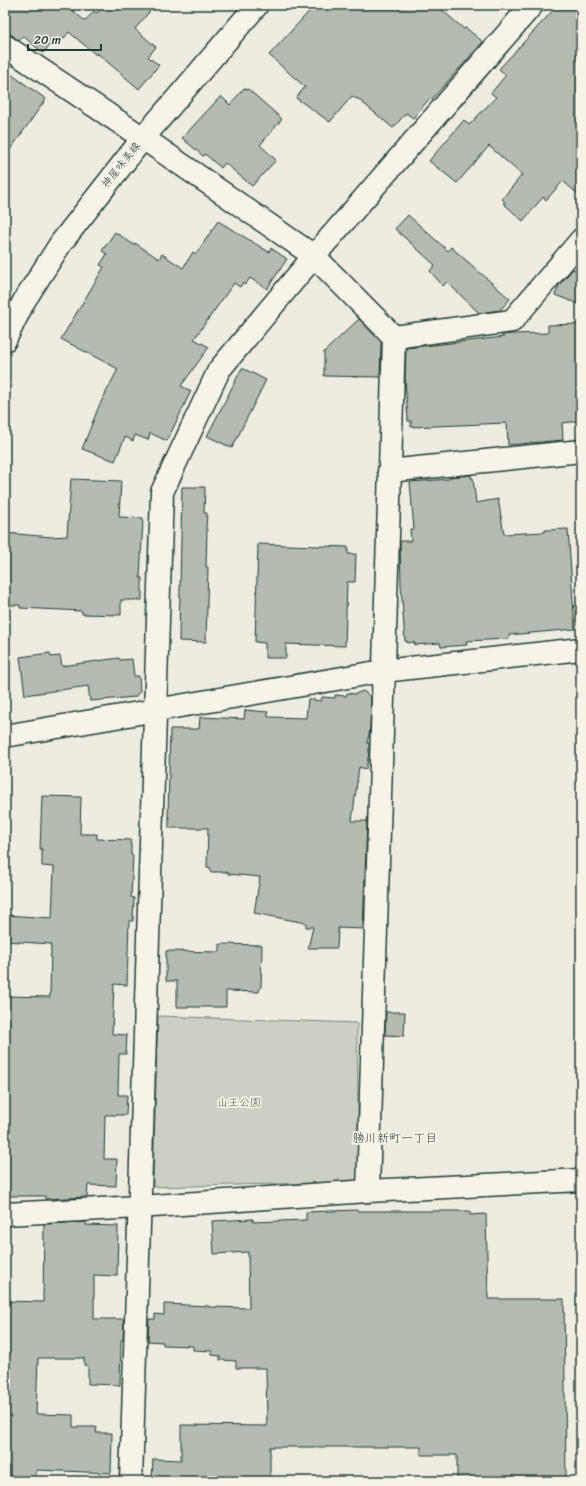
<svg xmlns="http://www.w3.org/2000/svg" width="586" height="1486" font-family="Sriracha,'Klee One',sans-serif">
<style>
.green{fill:#cccfc4;stroke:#76867c}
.building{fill:#b5bbb0;stroke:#1f3d34}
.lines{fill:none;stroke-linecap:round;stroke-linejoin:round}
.minor-casing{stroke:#1f3d34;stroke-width:25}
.major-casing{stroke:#1f3d34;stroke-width:25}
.minor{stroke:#f7f3e8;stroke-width:22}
.major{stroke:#f7f3e8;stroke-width:22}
.labels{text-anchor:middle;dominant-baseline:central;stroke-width:3.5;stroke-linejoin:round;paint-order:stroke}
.street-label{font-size:11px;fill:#1f3d34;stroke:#f7f3e8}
.park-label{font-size:11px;fill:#425a51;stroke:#f7f3e8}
.neighbourhood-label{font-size:12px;fill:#1f3d34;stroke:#f7f3e8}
</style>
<rect width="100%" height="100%" fill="#eeece1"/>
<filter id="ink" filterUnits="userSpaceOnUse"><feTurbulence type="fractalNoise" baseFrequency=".025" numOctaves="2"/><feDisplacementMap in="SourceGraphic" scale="8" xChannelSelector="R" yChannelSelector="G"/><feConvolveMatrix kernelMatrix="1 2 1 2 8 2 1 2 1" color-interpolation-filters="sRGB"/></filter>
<g filter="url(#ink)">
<path class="green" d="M158 1016 357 1023 359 1182 153 1187Z"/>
<g class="building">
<path d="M10 5H66L85 21 94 11 97 13 104 5H155L135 29 156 47 148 57 159 65 139 89 97 53 96 55 69 32 58 45 54 41 43 53 23 36 19 41 12 35 5 34V11Z"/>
<path d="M315 5H436L464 29 466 28 483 42 431 100 429 99 413 118 406 113 393 128 357 98 356 99 352 96 330 122 296 98 305 87 269 55Z"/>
<path d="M558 5H581V197L563 181 546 200 543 197 523 221 503 203 505 202 502 199 522 175 489 146 457 183 429 161 464 120 469 125 496 97 491 93 506 75 499 69Z"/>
<path d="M5 70 46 99 5 157Z"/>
<path d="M244 88 247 90 248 89 282 119 260 145 276 160 252 186 225 163 221 168 205 154 203 156 182 138 221 96 230 105Z"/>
<path d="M408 215 448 251 451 247 510 299 500 310 479 313 447 282 443 286 430 271 435 265 395 229Z"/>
<path d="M218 221 269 252 271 248 287 259 267 289 250 278 245 285 243 283 240 287 234 283 194 339 209 347 181 386 191 391 167 441 150 433 148 440 135 435 133 441 125 437 115 461 82 449 99 406 118 369 61 339 104 267 100 265 107 254 102 251 115 232 134 245 135 243 159 259 162 254 183 268 193 252 196 254Z"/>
<path d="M573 269 581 272V305L555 295 559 285Z"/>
<path d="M359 319 381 342 380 377 324 376V352Z"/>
<path d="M581 324V421L562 423 563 440 508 445 507 423 411 427V421H408L405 378 406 348 504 337 501 335 512 334 548 333V325Z"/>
<path d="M242 368 266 380 232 448 207 436Z"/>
<path d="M471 475V478H473L476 503 498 499 504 534 545 532V530L568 529 575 629 509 635V639L466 641 467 645 441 647 440 643 415 645 414 642 407 643V641H405L401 586 400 541H411L410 529H414L410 482 449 479V477Z"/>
<path d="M71 479 121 481 119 517 143 518 140 578H142V600H121V615L82 614V611L20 608V605H6V596L5 595V533L52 537 67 536Z"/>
<path d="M182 487H205L204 513H207L206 529H207L206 567H208L206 642 179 641Z"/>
<path d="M258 544 348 547V554H356L355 582H347L345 646 286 644V658H265V643L255 642Z"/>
<path d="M50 653 51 657 60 656 62 666 119 658 120 660 132 659 134 676H139L140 691 135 697 90 701 88 686 25 695 20 657Z"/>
<path d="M363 691 371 697 370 729 367 743H369V753L366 769 359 767 352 821H367L363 929 338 928 337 948H308L313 927H306V923L254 913 260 877 228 874V872H211L210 867H207L208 828H169V817H168L170 729H199L200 717 244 719 245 710 268 712V717L306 718 308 699 321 701 322 697 335 698V695L346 696 347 693 355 694Z"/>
<path d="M42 796 81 797 80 834H97V839L131 840V855H133L131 897 134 898 133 921H129L127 985 114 984 112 1034 127 1035 126 1054H119L118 1095H127L126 1115H105L104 1159H117L116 1186 88 1185 87 1197 45 1199V1196H5V996L50 997 51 944 5 941V915L52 918 54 867 42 866V849H40Z"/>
<path d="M220 944 262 945 261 987 260 988 259 992 226 991V1007H177V981H166V951L220 952Z"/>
<path d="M386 1012H405L404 1036 385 1035Z"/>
<path d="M357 1210V1211H470V1215L486 1214 488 1299H564L566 1479H520V1481H457V1455H421V1447H270V1481H152L153 1459 181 1460V1425L267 1426 266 1368H236V1361L220 1360V1356L212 1355V1351L193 1350V1346L163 1345V1342L148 1341 149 1319H155V1314L164 1315V1304L209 1306V1307L249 1308 248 1252 214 1254 212 1221 253 1219V1222L306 1220V1212Z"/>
<path d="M86 1222V1225L118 1226 117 1276 94 1275V1319H124L123 1340H121L120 1385 88 1384V1366L84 1365V1358H38L36 1414 73 1415V1427H97L96 1433H112L111 1473 36 1470V1481H5V1301L43 1302 44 1224Z"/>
</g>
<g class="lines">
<g class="minor-casing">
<g id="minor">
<path d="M5 46 143 138 314 256 394 337 368 1191"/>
<path d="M394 337 512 321 581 240"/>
<path d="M389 471 581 451"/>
<path d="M5 736 383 671 581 649"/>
<path d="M5 1214 139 1207 368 1191 581 1180"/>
<path d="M131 1481 162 492 219 370 314 256 532 5"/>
</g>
</g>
<g class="major-casing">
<path id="major" d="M5 340 24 301 61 243 143 138 257 5"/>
</g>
<use href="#minor" class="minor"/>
<use href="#major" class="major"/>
</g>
</g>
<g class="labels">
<g class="street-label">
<text transform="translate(121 165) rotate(-52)">神屋味美線</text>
</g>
<g class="park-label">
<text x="239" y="1102">山王公園</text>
</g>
<g class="neighbourhood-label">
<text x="395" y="1138">勝川新町一丁目</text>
</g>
</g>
<rect width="586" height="1486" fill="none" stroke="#f7f3e8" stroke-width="20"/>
<rect x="10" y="10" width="566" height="1466" fill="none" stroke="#1f3d34" stroke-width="1.5" filter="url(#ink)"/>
<path d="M28 44v6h73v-6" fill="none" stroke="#1f3d34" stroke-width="2"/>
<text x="34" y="44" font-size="12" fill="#1f3d34" stroke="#f7f3e8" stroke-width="3" paint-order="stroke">20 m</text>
</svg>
